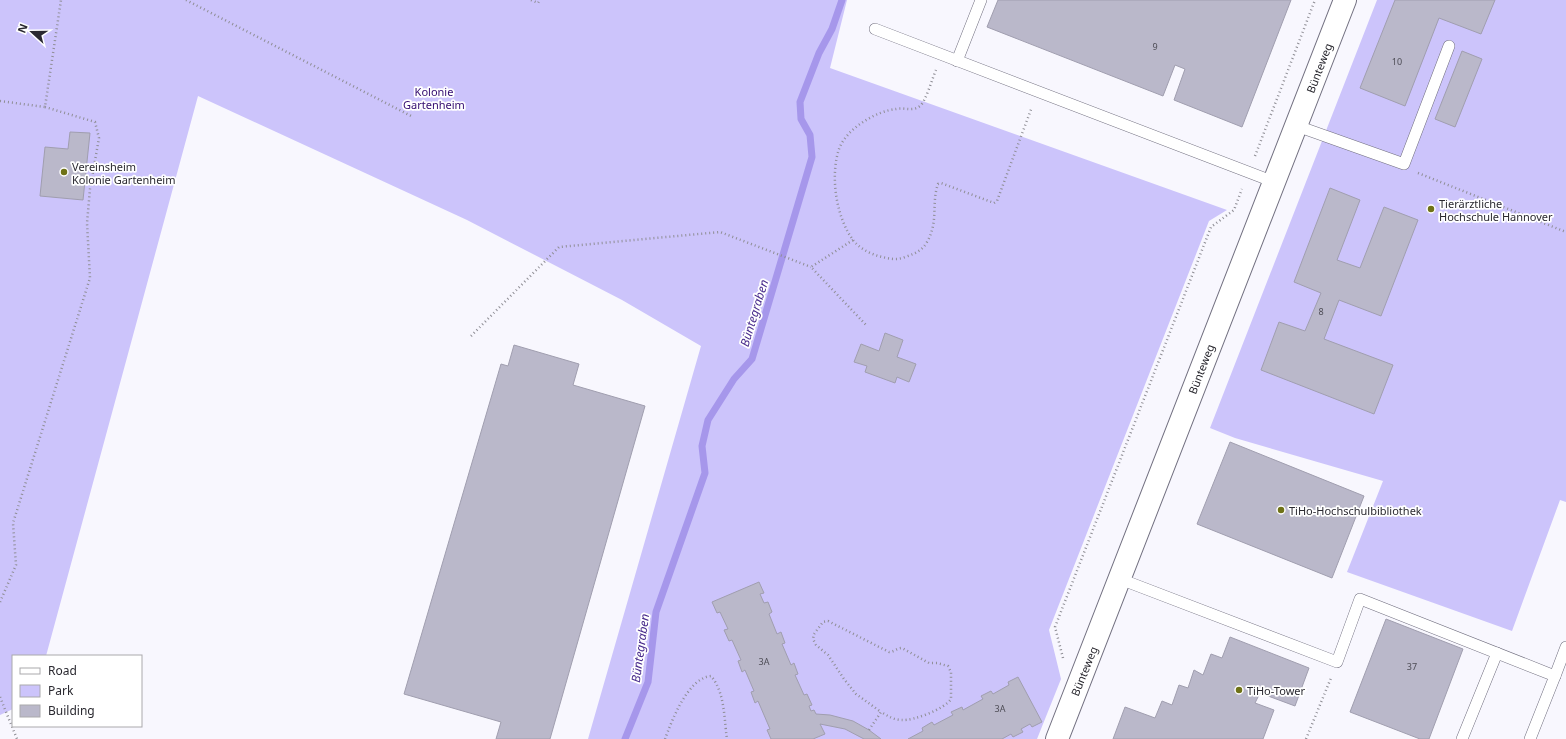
<svg xmlns="http://www.w3.org/2000/svg" width="1566" height="739" font-family="'Noto Sans',sans-serif">
<style>
.green{fill:#ccc4fb}
.lines{fill:none;stroke-linecap:round;stroke-linejoin:round}
.stream{stroke:#a697eb;stroke-width:7}
.building{fill:#bab8ca;stroke:#a09eaf}
.service-casing{stroke:#727080;stroke-width:12}
.minor-casing{stroke:#727080;stroke-width:24}
.path{stroke:#8f8e95;stroke-width:2.5;stroke-dasharray:1 3;stroke-linecap:butt}
.service{stroke:#fff;stroke-width:11}
.minor{stroke:#fff;stroke-width:22}
.poi-dot{fill:#6f7217;stroke:#fff;stroke-width:1.5}
.labels{text-anchor:middle;dominant-baseline:central;stroke-width:3.5;stroke-linejoin:round;paint-order:stroke}
.number-label{font-size:9px;fill:#4e4d56}
.street-label{font-size:11px;fill:#2a2930;stroke:#fff}
.park-label{font-size:11px;fill:#320a6f;stroke:#fff}
.poi-label{font-size:11px;fill:#2a2930;stroke:#fff;text-anchor:start}
.water-label{font-size:12px;font-style:italic;fill:#482b8c;stroke:#fff}
</style>
<rect width="100%" height="100%" fill="#f8f7fe"/>
<g class="green">
<path d="M0 0H847L830 68 1227 210 1209 221 1049 630 1061 679 1037 739H588L701 346 622 300 467 220 198 96 46 656H13V709L0 715Z"/>
<path d="M1377 0H1566V502L1560 500 1512 631 1347 572 1383 481 1235 438 1210 428Z"/>
</g>
<g class="lines">
<path class="stream" d="M625 739 648 682 656 612 705 473 702 446 708 420 734 379 752 359 812 157 810 135 801 119 800 102 819 53 832 29 842 0"/>
</g>
<g class="building">
<path d="M998 0H1291L1242 127 1174 100 1185 69 1175 65 1163 96 987 27Z"/>
<path d="M1395 0H1495L1481 34 1439 18 1405 106 1360 88Z"/>
<path d="M1462 51 1482 59 1455 127 1435 119Z"/>
<path d="M70 132 90 133 83 200 40 196 45 147 68 149Z"/>
<path d="M1330 188 1360 200 1337 260 1360 268 1384 207 1418 220 1381 316 1339 300 1324 339 1393 365 1374 414 1261 370 1279 322 1305 331 1321 293 1294 282Z"/>
<path d="M885 333 903 340 897 357 916 364 909 382 897 377 895 383 865 372 867 366 854 362 861 344 879 351Z"/>
<path d="M514 345 579 364 573 385 645 406 550 739H496L501 722 404 694 501 364 508 366Z"/>
<path d="M1230 442 1364 496 1332 578 1197 524Z"/>
<path d="M759 582 764 593 760 594 764 603 768 602 772 612 769 614 777 634 781 632 785 643 782 644 791 665 794 663 798 674 795 675 804 695 807 694 812 705 809 706 811 711 814 710 816 714 830 715 853 721 869 730 881 739H864L845 729 820 724 825 734 813 739H771L767 730 770 729 758 701 755 703 751 692 754 691 745 670 742 672 738 661 741 660 732 640 729 641 724 630 728 629 720 612 717 613 712 602Z"/>
<path d="M1386 619 1463 649 1429 739H1420L1350 712Z"/>
<path d="M1230 637 1309 668 1295 706 1260 693 1255 703 1274 710 1263 739H1113L1125 707 1155 718 1162 701 1172 705 1179 685 1188 688 1194 670 1203 675 1211 654 1222 658Z"/>
<path d="M1018 677 1042 722 1032 727 1030 724 1021 729 1023 732 1013 737 1011 734 1002 739H908L923 731 922 728 932 722 934 725 953 715 951 712 962 707 963 710 983 699 981 696 991 691 993 694 1009 685 1008 682Z"/>
</g>
<g class="lines">
<g class="service-casing">
<g id="service">
<path d="M875 29 1274 182"/>
<path d="M957 61 981 0"/>
<path d="M1297 126 1404 164 1449 46"/>
<path d="M1120 579 1337 662 1360 599 1555 676 1530 739"/>
<path d="M1555 676 1566 647"/>
<path d="M1462 739 1497 653"/>
</g>
</g>
<g class="minor-casing">
<path id="minor" d="M1057 739 1345 0"/>
</g>
<g class="path">
<path d="M186 0 413 117"/>
<path d="M531 0 538 3 540 0"/>
<path d="M936 70C932 79 926 101 920 106 912 112 905 107 896 109 876 111 846 129 839 149 830 176 836 217 853 240 859 248 869 253 878 256 887 258 896 261 905 257 914 254 922 251 927 242 939 221 931 204 938 184L941 183 994 203 997 201 1032 107"/>
<path d="M0 101 45 107 61 0"/>
<path d="M1255 156 1315 0"/>
<path d="M1418 173 1566 232"/>
<path d="M853 240 811 267 867 326"/>
<path d="M471 336 559 247 720 232 811 267"/>
<path d="M0 602 16 565 13 523 90 278 87 223 90 189 99 138 95 122 45 107"/>
<path d="M1063 658 1055 627 1211 227 1234 210 1242 189"/>
<path d="M0 697 17 739"/>
<path d="M869 730 881 712 856 694 844 679 828 655 816 645 813 639 814 634 823 622 828 621 889 652C894 652 897 648 902 648L929 663H937L948 666 951 672V699C945 709 913 721 902 720 894 720 888 716 881 712"/>
<path d="M665 739C672 720 688 678 711 676 725 692 724 719 727 739"/>
<path d="M1306 739 1331 678"/>
</g>
<use href="#service" class="service"/>
<use href="#minor" class="minor"/>
</g>
<g class="poi-dot">
<circle cx="64" cy="172" r="4"/>
<circle cx="1431" cy="209" r="4"/>
<circle cx="1281" cy="510" r="4"/>
<circle cx="1239" cy="690" r="4"/>
</g>
<g class="labels">
<g class="number-label">
<text x="1155" y="46">9</text>
<text x="1397" y="61">10</text>
<text x="1321" y="311">8</text>
<text x="764" y="661">3A</text>
<text x="1412" y="666">37</text>
<text x="1000" y="708">3A</text>
</g>
<g class="street-label">
<text transform="translate(1319 68) rotate(-69)">Bünteweg</text>
<text transform="translate(1201 369) rotate(-69)">Bünteweg</text>
<text transform="translate(1084 671) rotate(-68)">Bünteweg</text>
</g>
<g class="park-label">
<text x="434" y="91">Kolonie<tspan x="434" dy="13">Gartenheim</tspan></text>
</g>
<g class="poi-label">
<text x="72" y="166">Vereinsheim<tspan x="72" dy="13">Kolonie Gartenheim</tspan></text>
<text x="1439" y="203">Tierärztliche<tspan x="1439" dy="13">Hochschule Hannover</tspan></text>
<text x="1289" y="510">TiHo-Hochschulbibliothek</text>
<text x="1247" y="690">TiHo-Tower</text>
</g>
<g class="water-label">
<text transform="translate(754 313) rotate(-73)">Büntegraben</text>
<text transform="translate(640 648) rotate(-82)">Büntegraben</text>
</g>
</g>
<rect x="12" y="655" width="130" height="72" fill="#ffffff" stroke="#aaa9ac"/>
<rect x="20" y="668" width="20" height="6" fill="#ffffff" stroke="#aaa9ac"/>
<text x="48" y="675" font-size="12" fill="#2a2930">Road</text>
<rect x="20" y="685" width="20" height="12" fill="#ccc4fb" stroke="#aaa9ac"/>
<text x="48" y="695" font-size="12" fill="#2a2930">Park</text>
<rect x="20" y="705" width="20" height="12" fill="#bab8ca" stroke="#aaa9ac"/>
<text x="48" y="715" font-size="12" fill="#2a2930">Building</text>
<g transform="translate(32 32) rotate(291)" stroke="#ffffff" stroke-width="3" paint-order="stroke">
<path d="M0-3L7 15L0 10L-7 15Z" fill="#2a2930"/>
<text y="-6" font-size="11" font-weight="bold" text-anchor="middle" fill="#2a2930">N</text>
</g>
</svg>
